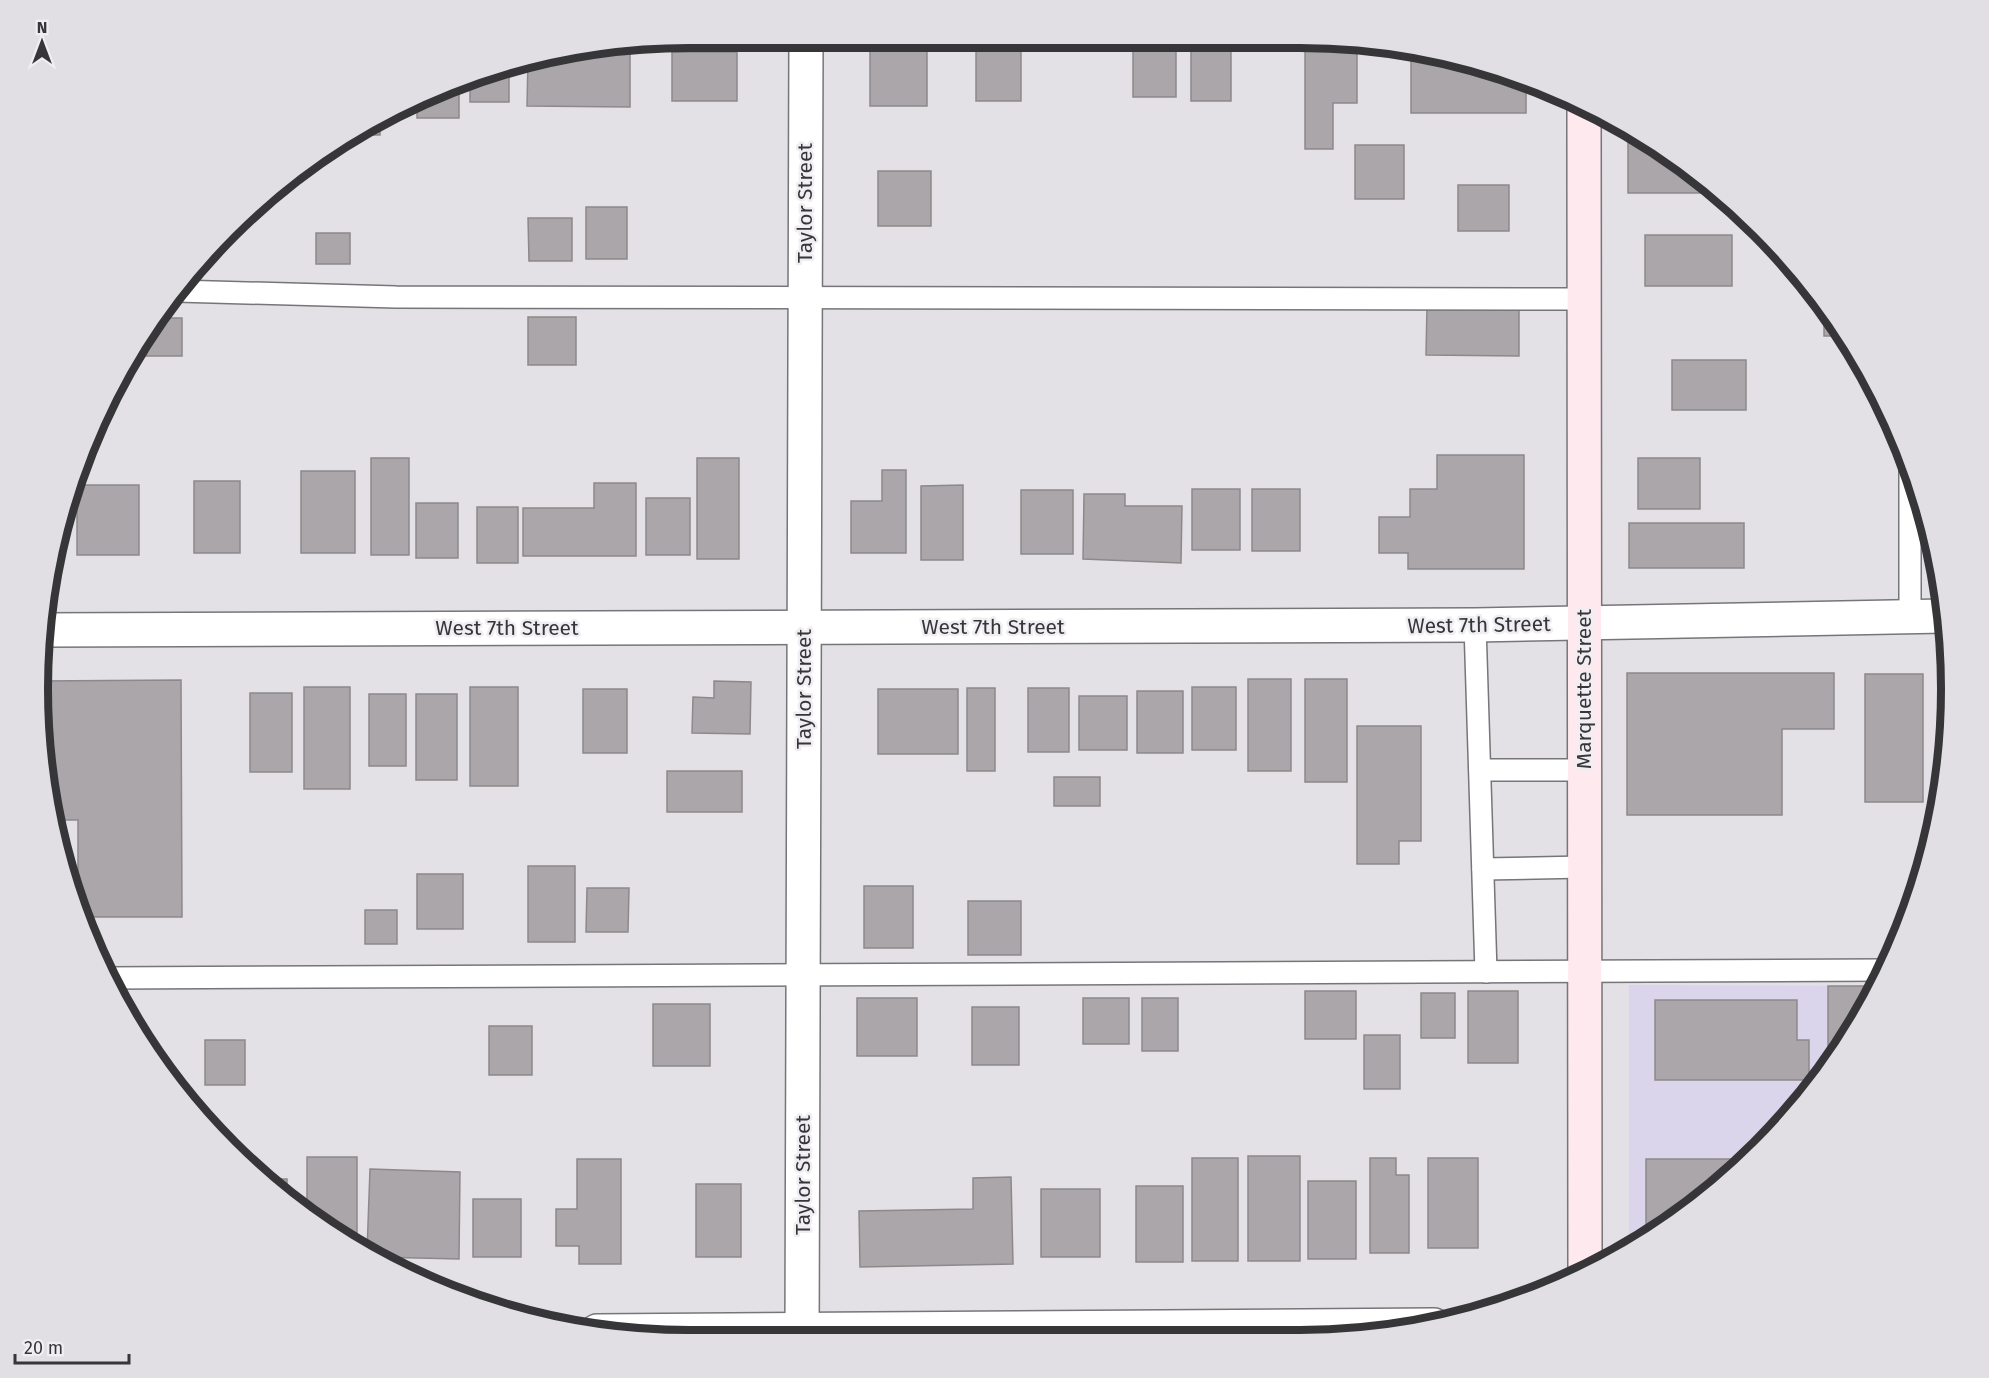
<svg xmlns="http://www.w3.org/2000/svg" width="1989" height="1378" font-family="'Fira Sans',sans-serif">
<style>
.commercial{fill:#dad5ea}
.building{fill:#aba6a9;stroke:#8d898b;stroke-width:1.5}
.lines{fill:none;stroke-linecap:round;stroke-linejoin:round}
.lane-casing{stroke:#767579;stroke-width:24}
.street-casing{stroke:#767579;stroke-width:36}
.secondary-casing{stroke:#767579;stroke-width:36}
.lane{stroke:#fff;stroke-width:21}
.street{stroke:#fff;stroke-width:33}
.secondary{stroke:#fee9ee;stroke-width:33}
.labels{text-anchor:middle;dominant-baseline:central;stroke-width:5;stroke-linejoin:round;paint-order:stroke}
.street-label{font-size:21px;fill:#363537;stroke:#f0eef3}
.rim{fill:none;stroke:#363537;stroke-width:8}
</style>
<rect width="100%" height="100%" fill="#e3e1e5"/>
<path class="commercial" d="M1629 985 1876 986 1842 1051 1760 1150 1662 1231 1629 1250Z"/>
<g class="building">
<rect x="870" y="38" width="57" height="68"/>
<rect x="976" y="38" width="45" height="63"/>
<rect x="1133" y="38" width="43" height="59"/>
<rect x="1191" y="38" width="40" height="63"/>
<path d="M630 45V107L527 106 528 59Z"/>
<path d="M1305 48H1357V103H1333V149H1305Z"/>
<path d="M1411 48 1427 50 1526 84V113H1411Z"/>
<rect x="672" y="52" width="65" height="49"/>
<path d="M509 64V102H470V78Z"/>
<path d="M459 83V118H417V99Z"/>
<path d="M380 117V135H349Z"/>
<path d="M1628 129 1696 172 1720 193H1628Z"/>
<rect x="1355" y="145" width="49" height="54"/>
<rect x="878" y="171" width="53" height="55"/>
<rect x="1458" y="185" width="51" height="46"/>
<rect x="586" y="207" width="41" height="52"/>
<path d="M528 218H572V261H529Z"/>
<rect x="316" y="233" width="34" height="31"/>
<rect x="1645" y="235" width="87" height="51"/>
<path d="M1427 306 1519 307V356L1426 355Z"/>
<path d="M1824 306 1842 327 1846 336H1824Z"/>
<rect x="528" y="317" width="48" height="48"/>
<path d="M157 318H182V356H139V344Z"/>
<rect x="1672" y="360" width="74" height="50"/>
<path d="M1437 455H1524V569H1408V553H1379V517H1410V489H1437Z"/>
<rect x="371" y="458" width="38" height="97"/>
<rect x="697" y="458" width="42" height="101"/>
<rect x="1638" y="458" width="62" height="51"/>
<path d="M882 470H906V553H851V501H882Z"/>
<rect x="301" y="471" width="54" height="82"/>
<rect x="194" y="481" width="46" height="72"/>
<path d="M594 483H636V556H523V508H594Z"/>
<rect x="77" y="485" width="62" height="70"/>
<path d="M963 485V560H921V486Z"/>
<rect x="1192" y="489" width="48" height="61"/>
<rect x="1252" y="489" width="48" height="62"/>
<rect x="1021" y="490" width="52" height="64"/>
<path d="M1084 494H1125V506H1182L1181 563 1083 559Z"/>
<rect x="646" y="498" width="44" height="57"/>
<rect x="416" y="503" width="42" height="55"/>
<rect x="477" y="507" width="41" height="56"/>
<rect x="1629" y="523" width="115" height="45"/>
<path d="M1627 673H1834V729H1782V815H1627Z"/>
<rect x="1865" y="674" width="58" height="128"/>
<rect x="1248" y="679" width="43" height="92"/>
<rect x="1305" y="679" width="42" height="103"/>
<path d="M181 680 182 917H84L78 897V820H52L50 816 38 681Z"/>
<path d="M714 681 751 682 750 734 692 733 693 697 714 698Z"/>
<rect x="304" y="687" width="46" height="102"/>
<rect x="470" y="687" width="48" height="99"/>
<rect x="1192" y="687" width="44" height="63"/>
<rect x="967" y="688" width="28" height="83"/>
<rect x="1028" y="688" width="41" height="64"/>
<rect x="583" y="689" width="44" height="64"/>
<rect x="878" y="689" width="80" height="65"/>
<rect x="1137" y="691" width="46" height="62"/>
<rect x="250" y="693" width="42" height="79"/>
<rect x="369" y="694" width="37" height="72"/>
<rect x="416" y="694" width="41" height="86"/>
<rect x="1079" y="696" width="48" height="54"/>
<path d="M1357 726H1421V841H1399V864H1357Z"/>
<rect x="667" y="771" width="75" height="41"/>
<rect x="1054" y="777" width="46" height="29"/>
<rect x="528" y="866" width="47" height="76"/>
<rect x="417" y="874" width="46" height="55"/>
<rect x="864" y="886" width="49" height="62"/>
<path d="M587 888H629L628 932H586Z"/>
<rect x="968" y="901" width="53" height="54"/>
<rect x="365" y="910" width="32" height="34"/>
<path d="M1828 986H1877L1843 1048H1828Z"/>
<rect x="1305" y="991" width="51" height="48"/>
<rect x="1468" y="991" width="50" height="72"/>
<rect x="1421" y="993" width="34" height="45"/>
<rect x="857" y="998" width="60" height="58"/>
<rect x="1083" y="998" width="46" height="46"/>
<rect x="1142" y="998" width="36" height="53"/>
<path d="M1655 1000H1797V1040H1809V1080H1655Z"/>
<rect x="653" y="1004" width="57" height="62"/>
<rect x="972" y="1007" width="47" height="58"/>
<rect x="489" y="1026" width="43" height="49"/>
<rect x="1364" y="1035" width="36" height="54"/>
<rect x="205" y="1040" width="40" height="45"/>
<path d="M223 1143H238V1157L228 1149Z"/>
<rect x="1248" y="1156" width="52" height="105"/>
<path d="M307 1157H357V1233H332L307 1214Z"/>
<rect x="1192" y="1158" width="46" height="103"/>
<path d="M1370 1158H1396V1175H1409V1253H1370Z"/>
<rect x="1428" y="1158" width="50" height="90"/>
<path d="M577 1159H621V1264H579V1246H556V1209H577Z"/>
<path d="M1646 1159H1750L1662 1231 1646 1240Z"/>
<path d="M370 1169 460 1172 459 1259 376 1257 367 1252Z"/>
<path d="M1011 1177 1013 1264 860 1267 859 1211 973 1209V1178Z"/>
<path d="M264 1179H287V1198Z"/>
<rect x="1308" y="1181" width="48" height="78"/>
<rect x="696" y="1184" width="45" height="73"/>
<rect x="1136" y="1186" width="47" height="76"/>
<rect x="1041" y="1189" width="59" height="68"/>
<rect x="473" y="1199" width="48" height="58"/>
</g>
<g class="lines">
<g class="lane-casing">
<g id="lane">
<path d="M177 291 396 297 1584 299"/>
<path d="M1910 465V616"/>
<path d="M1475 625 1486 972"/>
<path d="M1480 770H1584"/>
<path d="M1483 869 1584 867"/>
<path d="M105 978 1885 970"/>
</g>
</g>
<g class="street-casing">
<g id="street">
<path d="M41 630 1475 625 1944 616"/>
<path d="M597 1331 1434 1325"/>
<path d="M802 1340 806 38"/>
</g>
</g>
<g class="secondary-casing">
<path id="secondary" d="M1584 103 1585 1274"/>
</g>
<use href="#lane" class="lane"/>
<use href="#street" class="street"/>
<use href="#secondary" class="secondary"/>
</g>
<g class="labels">
<g class="street-label">
<text transform="translate(805 203) rotate(-90)">Taylor Street</text>
<text transform="translate(1479 625) rotate(-1)">West 7th Street</text>
<text x="993" y="627">West 7th Street</text>
<text x="507" y="628">West 7th Street</text>
<text transform="translate(804 689) rotate(-90)">Taylor Street</text>
<text transform="translate(1584 689) rotate(-90)">Marquette Street</text>
<text transform="translate(803 1175) rotate(-90)">Taylor Street</text>
</g>
</g>
<path d="M0 0H1989V1378H0ZM689 48H1300A641 641 0 0 1 1941 689V689A641 641 0 0 1 1300 1330H689A641 641 0 0 1 48 689V689A641 641 0 0 1 689 48Z" fill="#e1dfe4" fill-rule="evenodd"/>
<path class="rim" d="M689 48H1300A641 641 0 0 1 1941 689V689A641 641 0 0 1 1300 1330H689A641 641 0 0 1 48 689V689A641 641 0 0 1 689 48Z"/>
<g transform="translate(42 42)" stroke="#f0eef3" stroke-width="4.5" paint-order="stroke">
<path d="M0-4.5L10 22L0 15L-10 22Z" fill="#363537"/>
<text y="-9" font-size="16" font-weight="bold" text-anchor="middle" fill="#363537">N</text>
</g>
<path d="M15 1354v9h114v-9" fill="none" stroke="#363537" stroke-width="3"/>
<text x="24" y="1354" font-size="18" fill="#363537" stroke="#f0eef3" stroke-width="4.5" paint-order="stroke">20 m</text>
</svg>
